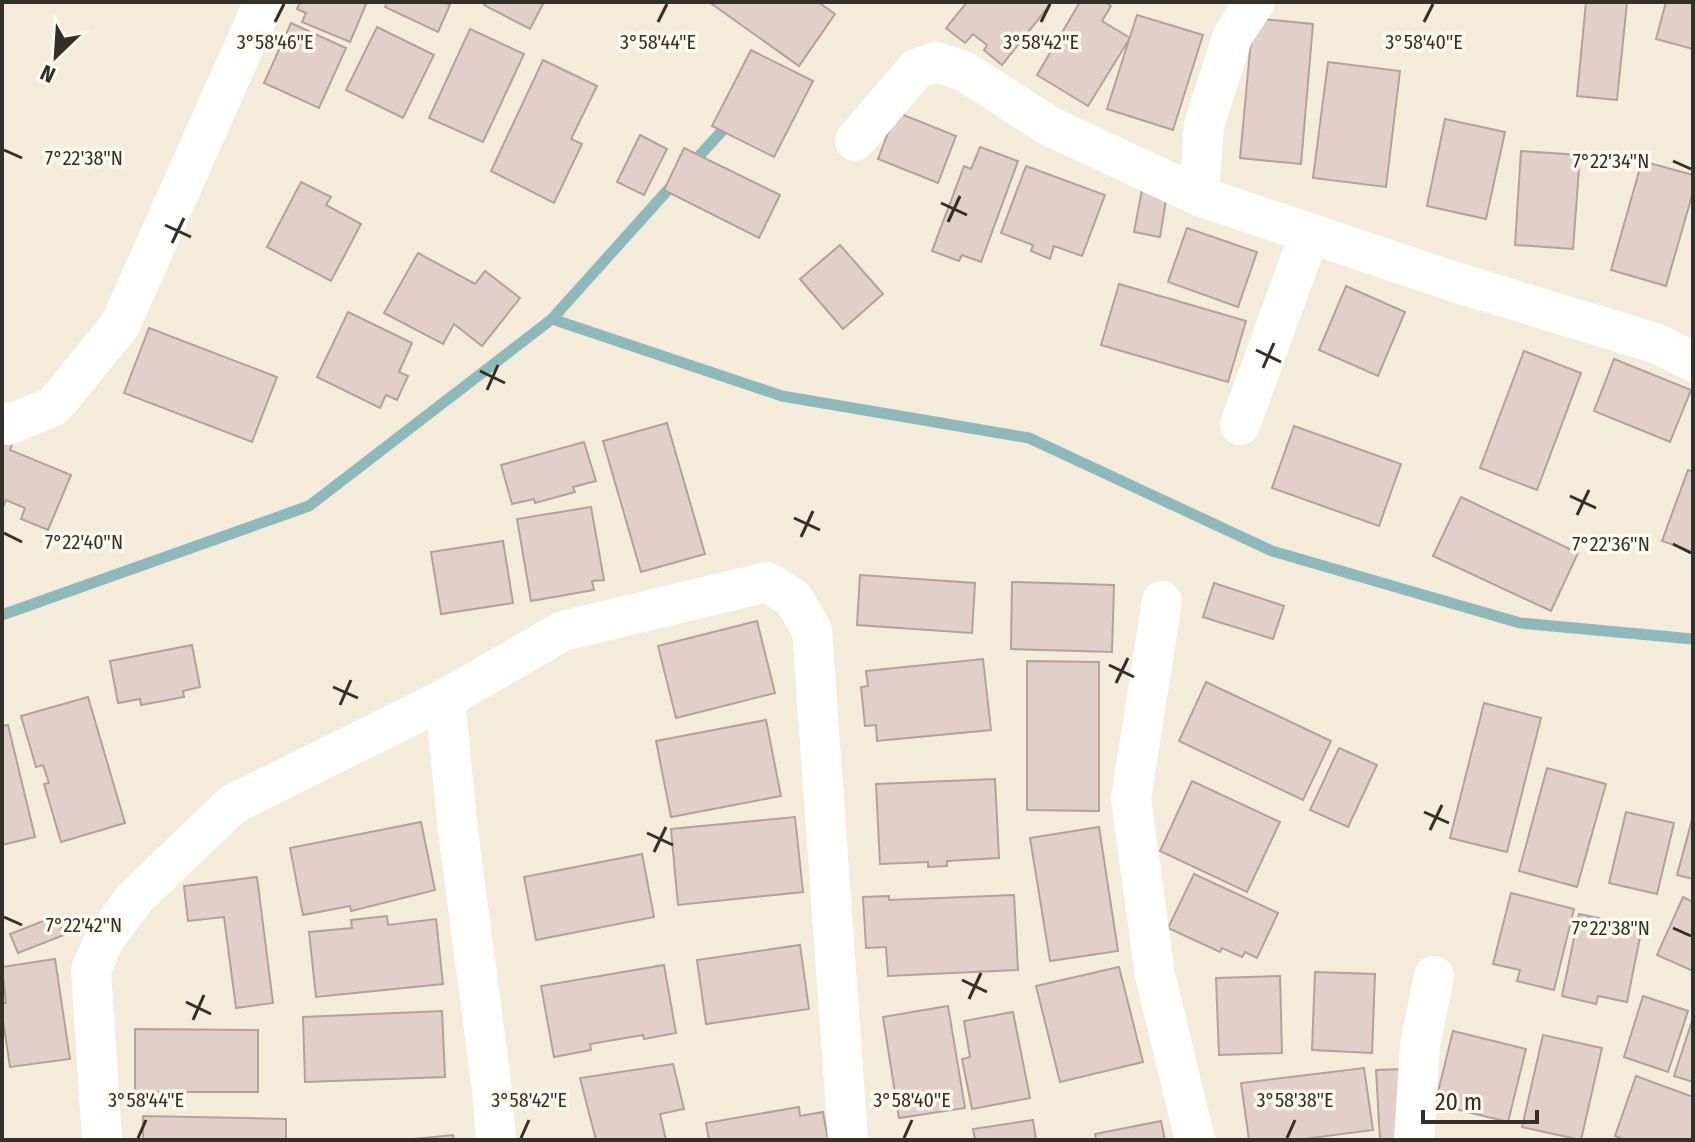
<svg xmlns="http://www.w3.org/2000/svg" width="1695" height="1142" font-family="'Fira Sans Condensed',sans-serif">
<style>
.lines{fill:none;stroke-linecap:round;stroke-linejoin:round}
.stream{stroke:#8eb9bb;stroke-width:11}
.building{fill:#e3cfc9;stroke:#b3a19b;stroke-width:2}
.minor{stroke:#fff;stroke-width:40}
.ticks{fill:none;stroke:#332f29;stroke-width:3}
.ticks-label{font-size:20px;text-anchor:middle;fill:#332f29;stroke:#fff9ef;stroke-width:7;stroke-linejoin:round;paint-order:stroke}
</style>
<rect width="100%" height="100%" fill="#f4ebdb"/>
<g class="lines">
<g class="stream">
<path d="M690 166 732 120"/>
<path d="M552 319 782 396 1029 438 1272 551 1520 623 1693 639"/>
<path d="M2 615 309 506 552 319 675 182"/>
</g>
</g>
<g class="building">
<path d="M300 2H367L350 42 302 22 306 13 297 9Z"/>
<path d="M387 2H444L450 5 438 32 385 7Z"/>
<path d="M486 2H544L530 29 484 5Z"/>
<path d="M709 2H818L835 14 799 66Z"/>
<path d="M967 2H1052L1002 65 984 50 987 45 973 34 965 43 946 28Z"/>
<path d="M1080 2H1105L1111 6 1102 21 1130 38 1088 106 1037 75Z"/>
<path d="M1586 2H1627L1617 100 1577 96Z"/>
<path d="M1666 2H1693V49L1656 39Z"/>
<path d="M1137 15 1203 35 1173 130 1107 109Z"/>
<path d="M1253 18 1313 24 1301 164 1240 158Z"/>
<path d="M291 23 346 48 319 108 264 83Z"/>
<path d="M377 27 434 55 403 118 346 90Z"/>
<path d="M470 29 524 54 483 142 429 118Z"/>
<path d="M751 50 813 81 774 157 712 126Z"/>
<path d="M543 60 597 86 571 139 582 144 554 203 491 171Z"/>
<path d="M1328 62 1400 71 1386 187 1313 178Z"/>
<path d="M896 112 956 136 938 183 878 159Z"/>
<path d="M1445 119 1505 132 1486 219 1427 206Z"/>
<path d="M640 135 667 149 644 195 617 182Z"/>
<path d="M980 147 1018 161 981 262 962 255 959 261 932 251 964 166 971 169Z"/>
<path d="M684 148 780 195 759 238 664 190Z"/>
<path d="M1521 151 1580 155 1573 249 1515 245Z"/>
<path d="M1642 161 1693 175V192L1666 286 1611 270Z"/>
<path d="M1026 166 1105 195 1082 256 1054 246 1050 259 1031 251 1033 245 1001 233Z"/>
<path d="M301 182 331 197 326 205 361 224 331 281 267 247Z"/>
<path d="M1142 190 1167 194 1160 237 1134 232Z"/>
<path d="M1187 228 1257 252 1238 307 1168 282Z"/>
<path d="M840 245 883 294 843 329 800 279Z"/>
<path d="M418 253 475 284 485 271 520 298 482 346 454 324 443 344 384 313Z"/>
<path d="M1119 284 1246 321 1228 382 1101 345Z"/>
<path d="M1346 286 1405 312 1378 376 1319 350Z"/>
<path d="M348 312 412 343 399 372 408 376 397 400 386 395 380 408 317 377Z"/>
<path d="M149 328 277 377 252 442 124 393Z"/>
<path d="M1524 351 1581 373 1537 490 1480 468Z"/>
<path d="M1614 359 1691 390 1670 442 1594 411Z"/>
<path d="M667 423 705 554 641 572 603 441Z"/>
<path d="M1294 426 1401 464 1379 526 1272 488Z"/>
<path d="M2 437 13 442 10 450 71 475 48 530 21 519 25 508 6 500 2 509Z"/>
<path d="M584 442 596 481 573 487 575 492 535 503 534 499 512 504 501 465Z"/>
<path d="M1688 470 1693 472V552L1662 541Z"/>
<path d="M1461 497 1578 553 1551 611 1433 556Z"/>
<path d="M591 507 604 580 592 581 594 590 531 601 517 519Z"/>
<path d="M503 541 513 603 441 614 431 552Z"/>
<path d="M860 575 975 583 972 633 857 625Z"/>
<path d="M1012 582 1114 585 1112 652 1011 649Z"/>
<path d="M1214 583 1284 606 1273 639 1203 617Z"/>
<path d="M757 621 775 693 676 718 658 646Z"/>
<path d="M192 645 200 687 183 691 184 697 141 705 140 699 118 703 110 661Z"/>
<path d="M983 659 991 730 877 741 876 725 865 726 861 687 868 686 866 671Z"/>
<path d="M1027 661 1099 662V811L1027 810Z"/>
<path d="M1206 682 1331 741 1303 800 1179 741Z"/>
<path d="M88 697 125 823 61 842 44 784 49 783 43 765 36 767 21 716Z"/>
<path d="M1484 703 1541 718 1507 852 1450 838Z"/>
<path d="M766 720 781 796 671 817 656 741Z"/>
<path d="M8 725 35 837 2 845V726Z"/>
<path d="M1339 748 1377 765 1348 827 1310 810Z"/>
<path d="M1547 768 1606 784 1577 887 1519 871Z"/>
<path d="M995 779 999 858 947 861V866L928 867V862L880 864 876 784Z"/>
<path d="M1192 781 1280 822 1247 892 1160 851Z"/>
<path d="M1626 812 1674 823 1657 894 1609 883Z"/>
<path d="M1693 816V879L1677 875Z"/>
<path d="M795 817 803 892 678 905 671 829Z"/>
<path d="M421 822 435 890 351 911 350 906 303 915 290 848Z"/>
<path d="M1099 827 1118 951 1050 961 1030 838Z"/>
<path d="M642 854 654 917 536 940 524 877Z"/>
<path d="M1194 874 1278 913 1257 958 1245 952 1242 957 1222 948 1220 952 1168 928Z"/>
<path d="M257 877 273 1003 236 1008 224 917 188 921 184 886Z"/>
<path d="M1511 893 1574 909 1554 990 1517 981 1520 970 1493 964Z"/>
<path d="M1014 895 1018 970 888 976 886 947 866 948 863 897 889 896V900Z"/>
<path d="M1683 897 1693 902V971L1657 955Z"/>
<path d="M1579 914 1642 927 1627 1002 1598 996 1596 1004 1562 996Z"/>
<path d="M56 916 64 935 18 953 10 934Z"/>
<path d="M387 916 388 925 436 919 443 984 316 997 309 932 352 928 351 920Z"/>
<path d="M800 945 809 1009 706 1024 697 960Z"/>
<path d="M55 959 70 1059 10 1067 2 1014V1003H6L2 967Z"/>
<path d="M664 965 676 1033 644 1039 643 1035 590 1044 591 1050 554 1057 541 986Z"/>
<path d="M1119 967 1143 1062 1060 1082 1036 986Z"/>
<path d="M1315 972 1375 974 1372 1053 1312 1050Z"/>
<path d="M1280 976 1282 1053 1219 1055 1216 978Z"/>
<path d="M1643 996 1688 1011 1668 1072 1624 1057Z"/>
<path d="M948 1006 965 1108 899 1118 883 1017Z"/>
<path d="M442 1011 445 1077 305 1082 303 1017Z"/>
<path d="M1013 1012 1030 1098 972 1109 962 1059 970 1057 964 1021Z"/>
<path d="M1693 1018V1082L1674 1076Z"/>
<path d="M135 1029 258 1030V1092H135Z"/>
<path d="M1453 1031 1526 1049 1508 1122 1435 1104Z"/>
<path d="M1543 1035 1602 1048 1581 1140 1522 1127Z"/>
<path d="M673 1064 684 1109 660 1114 666 1140H596L580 1078Z"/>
<path d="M1364 1068 1373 1130 1296 1140H1249L1241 1083Z"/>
<path d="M1403 1069 1406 1140H1380L1376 1070Z"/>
<path d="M1636 1076 1693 1097V1140H1625L1615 1136Z"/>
<path d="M799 1107 800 1116 823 1112 828 1140H709L706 1123Z"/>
<path d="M143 1116 286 1119V1140H143Z"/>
<path d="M1033 1120 1036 1140H975L973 1129Z"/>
<path d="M1161 1121 1165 1140H1096L1095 1134Z"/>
<path d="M453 1135 454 1140H404Z"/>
</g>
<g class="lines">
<g class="minor">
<path d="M855 141 916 69 936 62 964 71 1049 126 1199 196 1455 282 1658 344 1693 362"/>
<path d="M1199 196 1204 125 1233 35 1255 2"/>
<path d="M2 422 8 425 54 406 120 325 264 2"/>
<path d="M1240 425 1310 233"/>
<path d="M1162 601 1131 799 1155 975 1195 1140"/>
<path d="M445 699 458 831 492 1090 496 1140"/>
<path d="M102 1140 91 970 104 940 134 899 233 804 445 699 563 631 767 582 793 598 812 630 848 1140"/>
<path d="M1414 1140 1420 1045 1434 976"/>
</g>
</g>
<path class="ticks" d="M275 22 284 4M658 22 667 4M1041 22 1050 4M1424 22 1433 4M4 150 22 158M1673 161 1691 169M941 203 967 215M948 222 960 196M165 225 191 237M172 243 184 218M1256 350 1281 362M1263 368 1274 343M480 371 505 383M487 390 498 365M1570 496 1596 508M1577 515 1589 490M794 518 820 530M4 533 22 542M801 537 813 511M1673 544 1691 553M1109 665 1134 677M1116 683 1128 658M333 687 358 698M340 705 351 680M1424 812 1449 823M1430 830 1442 805M647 833 673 845M654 852 666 827M4 917 22 925M1673 928 1691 936M962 980 987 992M969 999 981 973M186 1002 211 1014M193 1020 204 995M138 1138 146 1120M521 1138 529 1120M904 1138 912 1120M1287 1138 1295 1120"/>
<g class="ticks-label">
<text x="275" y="49">3°58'46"E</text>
<text x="658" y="49">3°58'44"E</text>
<text x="1041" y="49">3°58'42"E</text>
<text x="1424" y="49">3°58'40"E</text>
<text x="84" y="165">7°22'38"N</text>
<text x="1611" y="168">7°22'34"N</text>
<text x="84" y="549">7°22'40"N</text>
<text x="1611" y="551">7°22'36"N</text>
<text x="84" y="932">7°22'42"N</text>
<text x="1611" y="935">7°22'38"N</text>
<text x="146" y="1107">3°58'44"E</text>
<text x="529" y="1107">3°58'42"E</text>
<text x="912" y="1107">3°58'40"E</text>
<text x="1295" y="1107">3°58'38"E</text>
</g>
<rect width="1695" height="1142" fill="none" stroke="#332f29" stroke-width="8"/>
<g transform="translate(56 56) rotate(205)" stroke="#fff9ef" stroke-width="6" paint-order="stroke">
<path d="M0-6L14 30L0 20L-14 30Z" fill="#332f29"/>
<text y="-12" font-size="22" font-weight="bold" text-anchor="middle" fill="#332f29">N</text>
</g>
<path d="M1423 1110v12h114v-12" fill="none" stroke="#332f29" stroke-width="4"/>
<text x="1435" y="1110" font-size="24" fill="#332f29" stroke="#fff9ef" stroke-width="6" paint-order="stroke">20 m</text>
</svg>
